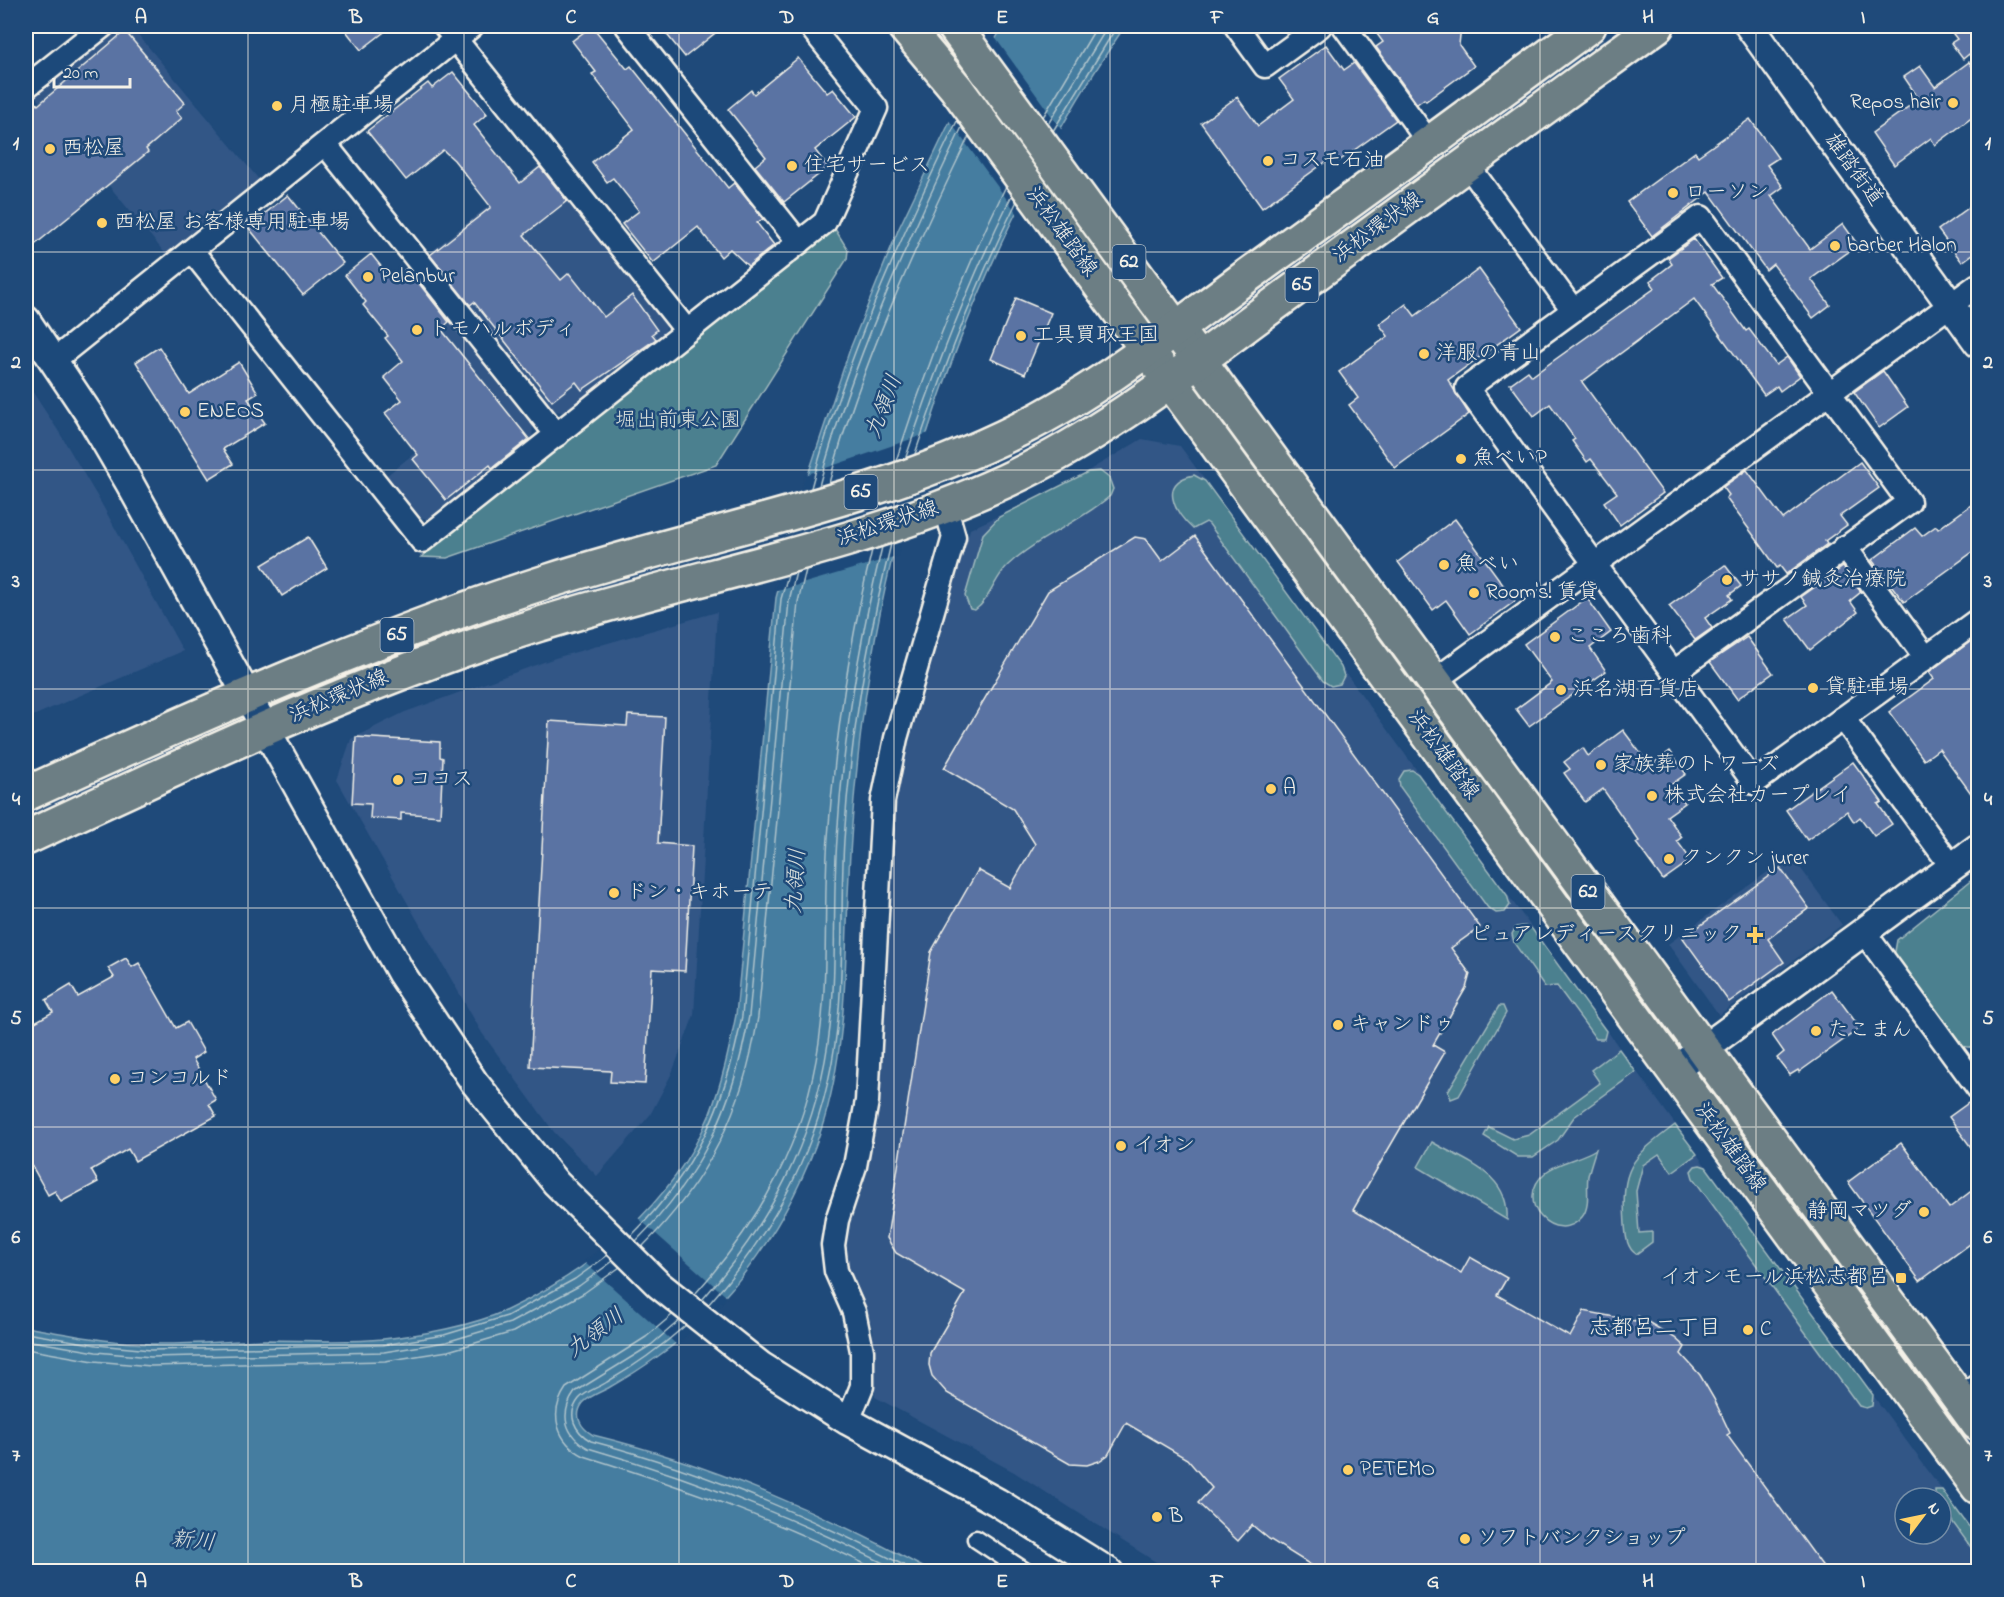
<svg xmlns="http://www.w3.org/2000/svg" width="2004" height="1597" font-family="'Indie Flower','Klee One',sans-serif">
<style>
.built{fill:#315686;fill-rule:evenodd}
.green{fill:#4b808f;stroke:#a0b8bc;stroke-width:1.5}
.water{fill:#457da0;stroke:#8babbd;stroke-width:1.5}
.pier{fill:#1f4a7a}
.lines{fill:none;stroke-linecap:round;stroke-linejoin:round}
.shore{stroke:#aec3cb;stroke-width:1.5}
.building{fill:#5a73a3;stroke:#f4f1e8;stroke-width:1.5}
.pedestrian-casing{stroke:#f4f1e8;stroke-width:21}
.minor-casing{stroke:#f4f1e8;stroke-width:27}
.tertiary-casing{stroke:#f4f1e8;stroke-width:32}
.primary-casing{stroke:#f4f1e8;stroke-width:38}
.pedestrian{stroke:#1f4a7a;stroke-width:16}
.minor{stroke:#1f4a7a;stroke-width:22}
.tertiary{stroke:#1f4a7a;stroke-width:27}
.primary{stroke:#6c7e84;stroke-width:33}
.grid{fill:none;stroke:#f4f1e8;stroke-width:1.5;stroke-opacity:0.55}
.poi-dot{fill:#ffd166;stroke:#1f4a7a;stroke-width:2}
.labels{text-anchor:middle;dominant-baseline:central;stroke-width:5;stroke-linejoin:round;paint-order:stroke}
.shield{fill:#1f4a7a;stroke:#b4bfc7;stroke-width:1.5}
.shield-label{font-size:20px;font-weight:bold;fill:#f4f1e8}
.poi-label{font-size:21px;fill:#f4f1e8;stroke:#1f4a7a;text-anchor:start}
.street-label{font-size:21px;fill:#f4f1e8;stroke:#1f4a7a}
.park-label{font-size:21px;fill:#dbe0db;stroke:#1f4a7a}
.water-label{font-size:22px;font-style:italic;fill:#dae0dd;stroke:#1f4a7a}
.neighbourhood-label{font-size:22px;fill:#f4f1e8;stroke:#1f4a7a}
.neatline{fill:none;stroke:#f4f1e8;stroke-width:2}
.grid-label{font-size:20px;text-anchor:middle;font-weight:bold;fill:#f4f1e8}
</style>
<rect width="100%" height="100%" fill="#1f4a7a"/>
<filter id="ink" filterUnits="userSpaceOnUse"><feTurbulence type="fractalNoise" baseFrequency=".0167" numOctaves="2"/><feDisplacementMap in="SourceGraphic" scale="12" xChannelSelector="R" yChannelSelector="G"/><feConvolveMatrix kernelMatrix="1 2 1 2 8 2 1 2 1" color-interpolation-filters="sRGB"/></filter>
<g filter="url(#ink)">
<g class="built">
<path d="M121 26H142L135 31 261 182 168 257 34 95Z"/>
<path d="M542 163 667 319 665 335 565 413 551 410 427 255Z"/>
<path d="M452 322 533 424 532 439 431 520 419 517 386 476 443 430 394 368Z"/>
<path d="M26 382 59 432 100 501 183 651 26 719Z"/>
<path d="M1142 439 1180 446 1978 1539V1571H1170L1014 1472 875 1397 873 1329 849 1267 847 1246 850 1224 868 1169 880 1102 893 834 901 772 909 742 970 529 1061 487ZM1905 1498H1941V1534H1905Z"/>
<path d="M717 612 694 1015 672 1073 650 1115 597 1176 554 1132 482 1033 337 780 351 739 405 712 555 658Z"/>
<path d="M1791 855 1842 925 1719 1015 1668 944Z"/>
</g>
<g class="green">
<path d="M835 229 848 250 847 259 716 465 447 558 421 557Z"/>
<path d="M1100 471 1109 478 1113 489 1110 496C1079 523 1038 537 1008 565 995 577 990 600 975 610L970 609 965 596 983 534 999 517 1088 472Z"/>
<path d="M1194 475 1205 481 1341 667 1344 676 1340 684 1331 686 1323 681 1209 524 1206 522 1193 529C1174 512 1158 482 1194 475Z"/>
<path d="M1412 770 1418 774 1507 895 1510 905 1505 912 1496 913 1488 908 1400 787 1399 779 1404 771Z"/>
<path d="M1978 875V1048L1959 1046 1894 957 1897 940Z"/>
<path d="M1525 926 1532 929 1606 1031 1604 1039H1596L1557 986 1545 987 1514 943 1512 934 1516 927Z"/>
<path d="M1499 1006H1503L1506 1013 1459 1096 1451 1099 1448 1091Z"/>
<path d="M1619 1049 1636 1072 1574 1117 1558 1140 1533 1157H1518L1484 1136 1489 1127 1513 1139 1529 1135 1600 1083 1591 1070Z"/>
<path d="M1675 1125 1697 1154 1672 1172 1659 1154 1643 1165 1636 1191 1639 1233 1652 1232V1242L1636 1254C1626 1247 1626 1235 1625 1225 1621 1167 1630 1159 1675 1125Z"/>
<path d="M1432 1142C1466 1162 1510 1174 1507 1220L1418 1167Z"/>
<path d="M1596 1149C1593 1158 1590 1167 1588 1176 1586 1189 1591 1206 1582 1217 1557 1247 1510 1202 1546 1172 1559 1161 1581 1159 1596 1149Z"/>
<path d="M1700 1165 1706 1167 1873 1395 1872 1406 1866 1408 1859 1406 1693 1178 1691 1171 1695 1166Z"/>
<path d="M1935 1490H1942L1978 1539V1557L1941 1506V1498L1935 1497Z"/>
</g>
<path class="water" d="M1003 26H1125C985 230 894 477 862 722 855 780 850 838 848 896 845 975 846 1054 821 1130 791 1219 734 1303 657 1357 642 1368 626 1378 610 1387 602 1392 590 1395 583 1403 573 1416 581 1428 593 1435 707 1463 827 1514 930 1571H26V1327C67 1334 109 1343 152 1344 189 1345 227 1341 265 1340 304 1340 345 1343 383 1339 421 1335 472 1326 507 1310 593 1269 672 1205 709 1116 722 1083 729 1050 736 1015L776 598 809 472 850 349 899 228 955 111Z"/>
<g class="pier">
<path d="M994 36 1063 132 1019 216 948 119Z"/>
<path d="M932 432 914 488 897 556 774 592 805 475Z"/>
<path d="M637 1217 727 1297 708 1317 677 1345 584 1262 612 1241Z"/>
</g>
<g class="lines">
<g class="shore">
<path d="M1043 117 1097 26"/>
<path d="M1048 124 1108 26"/>
<path d="M1053 131 1117 26"/>
<path d="M915 454C944 367 976 283 1017 201"/>
<path d="M906 457C936 367 970 280 1012 195"/>
<path d="M896 461C926 367 962 276 1006 186"/>
<path d="M829 483C862 362 915 248 969 136"/>
<path d="M819 486C852 361 907 243 962 127"/>
<path d="M811 488C845 360 900 239 957 121"/>
<path d="M631 1236C696 1171 725 1106 742 1016L781 599 788 575"/>
<path d="M636 1241C702 1175 733 1108 749 1016L789 601 796 572"/>
<path d="M642 1247C709 1180 743 1110 758 1017L798 602 806 570"/>
<path d="M695 1294C761 1220 805 1141 819 1042 829 974 823 905 828 837 835 741 849 644 872 550"/>
<path d="M702 1300C769 1224 813 1144 828 1043 838 976 832 906 837 839 843 740 859 642 882 547"/>
<path d="M708 1305C776 1228 820 1147 835 1044 845 977 840 907 844 840 850 740 867 641 891 544"/>
<path d="M672 1315 646 1337 566 1388C548 1414 557 1442 584 1456 686 1488 785 1523 881 1572"/>
<path d="M680 1320 651 1345 575 1392C559 1414 565 1435 588 1448 696 1479 800 1520 901 1572"/>
<path d="M686 1325C661 1347 635 1366 607 1382 598 1388 586 1391 579 1399 566 1415 575 1432 591 1441 705 1471 813 1518 917 1572"/>
<path d="M26 1333 97 1345 151 1350 383 1345 444 1335 507 1316 575 1279 608 1255"/>
<path d="M26 1340 96 1352 151 1357 384 1352 446 1342 510 1323 579 1286 613 1261"/>
<path d="M26 1349 94 1361 151 1366 385 1361 448 1351 513 1332 584 1293 620 1267"/>
</g>
</g>
<g class="building">
<path d="M342 26H392L361 50Z"/>
<path d="M592 26 627 69 631 66 728 188 734 183 763 219 757 223 774 245 748 266 730 249 721 257 698 227 653 263 622 224 639 211 613 178 607 182 592 162 634 129 592 74 596 72 572 41Z"/>
<path d="M660 26H724L685 57Z"/>
<path d="M1371 26H1461L1459 45 1474 66 1426 101 1424 99 1417 104 1376 47 1383 42Z"/>
<path d="M1947 26H1978V67L1969 54 1963 59 1951 43 1957 39Z"/>
<path d="M125 31 185 103 176 111 182 118 146 149 148 152 26 252V100L32 98 38 105Z"/>
<path d="M1326 45 1344 70 1354 63 1396 120 1339 161 1335 155 1262 208 1201 123 1237 97 1258 126 1294 99 1279 79Z"/>
<path d="M798 58 827 93 833 89 856 117 815 150 828 167 784 202 755 166 766 157 728 109 751 90 754 94Z"/>
<path d="M1969 62 1978 75V113L1935 145 1931 138 1894 165 1872 133 1919 99 1904 77 1920 66 1935 87Z"/>
<path d="M453 72 487 114 474 125 520 183 540 167 567 201 524 235 551 268 561 280 569 273 604 317 632 295 657 330 652 334 656 339 582 390 576 382 552 401 474 302 470 305 430 255 491 207 454 160 443 150 406 180 367 131 428 83 432 88Z"/>
<path d="M1750 119 1778 158 1767 165 1783 187 1771 196 1810 249 1843 224 1858 245 1811 279 1830 305 1813 318 1773 264 1766 270 1709 192 1652 236 1627 202 1695 152 1698 156Z"/>
<path d="M288 195 343 263 303 295 248 227Z"/>
<path d="M1978 201V250L1962 262 1938 230Z"/>
<path d="M1694 239 1722 278 1712 284 1746 331 1749 329 1776 365 1787 357 1800 376 1780 391 1777 386 1764 395 1694 299 1582 382 1663 493 1620 525 1604 502 1617 493 1591 459 1587 462 1572 441 1575 439 1550 404 1534 416 1510 384 1528 371 1532 376 1655 288 1650 281 1672 264 1668 258Z"/>
<path d="M371 254 392 280 407 268 449 322 441 329 529 439 492 468 490 465 446 500 413 459 418 455 385 413 402 400 384 377 403 361 385 338 388 336 363 305 366 302 345 275Z"/>
<path d="M1479 269 1521 327 1448 380 1469 414 1395 468 1349 405 1358 398 1339 372 1388 336 1379 324 1406 304 1415 316Z"/>
<path d="M1016 298 1051 313 1025 374 991 359Z"/>
<path d="M159 347 189 394 239 362 258 393 248 399 265 423 223 449 233 464 209 479 136 362Z"/>
<path d="M1883 371 1908 407 1879 428 1854 392Z"/>
<path d="M1860 462 1879 488 1840 516 1847 525 1825 541 1827 544 1786 574 1780 566 1777 568 1760 544 1726 498 1729 495 1723 487 1747 470 1783 519Z"/>
<path d="M1978 500V548L1904 602 1872 560 1915 528 1922 536 1936 526 1938 529Z"/>
<path d="M1455 519 1515 601 1470 634 1446 600 1433 610 1398 562Z"/>
<path d="M1195 536 1480 927 1451 948 1470 974 1466 988 1433 1045 1445 1052 1353 1210 1461 1273 1470 1257 1507 1278 1497 1295 1570 1337 1584 1311 1635 1321 1638 1316 1675 1338 1685 1347 1681 1354 1700 1375 1714 1399 1730 1433 1727 1435 1827 1572H1322L1269 1539 1252 1525 1238 1541 1198 1503 1212 1488 1187 1459 1126 1423 1108 1455 1099 1461 1087 1465 1070 1464 947 1393 932 1376 929 1365 930 1353 965 1293 896 1253 887 1238 931 952 978 870 1010 888 1035 844 1013 809 944 768 1048 591 1135 537 1146 539 1162 561Z"/>
<path d="M308 537 327 568 282 596 262 565Z"/>
<path d="M1725 565 1741 586 1729 595 1732 599 1705 618 1712 628 1695 640 1669 606Z"/>
<path d="M1843 567 1861 592 1850 601 1858 612 1810 650 1787 619 1807 605 1801 597Z"/>
<path d="M1587 598 1611 632 1590 648 1606 671 1529 726 1516 709 1552 682 1524 644Z"/>
<path d="M1978 636V803L1939 749 1924 760 1889 712 1934 679 1929 672Z"/>
<path d="M1747 637 1773 673 1737 699 1710 662Z"/>
<path d="M628 715 665 717 658 843 692 846 685 971 652 969 645 1084 610 1082 611 1071 530 1067 549 721 627 726Z"/>
<path d="M1623 730 1650 766 1670 751 1686 774 1672 784 1685 803 1667 816 1682 837 1677 841 1691 860 1663 880 1636 843 1639 841 1603 789 1585 802 1564 773 1570 769 1564 762 1583 748 1588 756Z"/>
<path d="M356 737 440 742V757L443 758 440 816 401 813V820L370 818 371 804 352 803Z"/>
<path d="M1853 762 1882 802 1878 804 1892 824 1874 836 1860 817 1854 822 1847 811 1807 840 1786 810Z"/>
<path d="M1780 868 1809 908 1768 939 1784 962 1729 1002 1683 938Z"/>
<path d="M126 958 132 967 139 963 176 1028 187 1022 204 1052 193 1059 216 1100 209 1104 216 1116 135 1161 128 1149 91 1170 98 1182 61 1202 55 1191 48 1195 26 1155V1027L53 1012 46 1000 71 985 78 997 114 977 108 968Z"/>
<path d="M1832 990 1860 1028 1799 1072 1798 1070 1790 1075 1777 1058 1784 1052 1772 1035Z"/>
<path d="M1971 1101 1978 1112V1157L1949 1117Z"/>
<path d="M1901 1143 1949 1208 1978 1186V1238L1920 1281 1848 1182Z"/>
</g>
<g class="lines">
<g class="pedestrian-casing">
<path id="pedestrian" d="M976 1539 1026 1572"/>
</g>
<g class="minor-casing">
<g id="minor">
<path d="M445 26 687 331"/>
<path d="M627 26 799 243"/>
<path d="M1236 26 1265 66 1320 26"/>
<path d="M1344 26 1430 144"/>
<path d="M26 87 103 26"/>
<path d="M325 144 557 435"/>
<path d="M1467 164 1573 310"/>
<path d="M192 251 422 541 825 222 876 108 810 26"/>
<path d="M53 361 472 26"/>
<path d="M1845 547 1926 658"/>
<path d="M1674 672 1909 502 1701 217 1467 388C1562 520 1658 651 1754 783L1978 620"/>
<path d="M1434 681 1978 285"/>
<path d="M1843 718 1952 867"/>
<path d="M1864 932 1978 1088"/>
<path d="M1960 1399 1978 1386"/>
<path d="M848 1421 862 1386V1351L854 1312 836 1271 833 1245 837 1220 855 1166 867 1101 883 801 896 738 954 537 945 505"/>
</g>
</g>
<g class="tertiary-casing">
<g id="tertiary">
<path d="M1749 26 1978 343"/>
<path d="M26 320 89 414 130 484 401 973 474 1082 556 1183 659 1285 761 1366 848 1421 997 1502 1109 1572"/>
<path d="M1673 1071 1978 848"/>
</g>
</g>
<g class="primary-casing">
<g id="primary">
<path d="M904 26 956 88 1978 1487"/>
<path d="M954 26 1978 1424"/>
<path d="M26 794C197 716 370 638 549 581 706 531 872 503 1020 429 1104 387 1178 326 1254 271 1366 190 1478 108 1589 26"/>
<path d="M26 838C193 760 360 681 537 625 692 576 857 549 1005 481 1106 434 1194 363 1283 298 1408 207 1532 116 1657 26"/>
</g>
</g>
<use href="#pedestrian" class="pedestrian"/>
<use href="#minor" class="minor"/>
<use href="#tertiary" class="tertiary"/>
<use href="#primary" class="primary"/>
</g>
</g>
<path class="grid" d="M248 26V1572M464 26V1572M679 26V1572M894 26V1572M1110 26V1572M1325 26V1572M1540 26V1572M1756 26V1572M26 252H1978M26 470H1978M26 689H1978M26 908H1978M26 1127H1978M26 1345H1978"/>
<g class="poi-dot">
<circle cx="1953" cy="103" r="6"/>
<circle cx="277" cy="106" r="6"/>
<circle cx="50" cy="149" r="6"/>
<circle cx="1268" cy="161" r="6"/>
<circle cx="792" cy="166" r="6"/>
<circle cx="1673" cy="193" r="6"/>
<circle cx="102" cy="223" r="6"/>
<circle cx="1835" cy="246" r="6"/>
<circle cx="368" cy="277" r="6"/>
<circle cx="417" cy="330" r="6"/>
<circle cx="1021" cy="336" r="6"/>
<circle cx="1424" cy="354" r="6"/>
<circle cx="185" cy="412" r="6"/>
<circle cx="1461" cy="459" r="6"/>
<circle cx="1444" cy="565" r="6"/>
<circle cx="1727" cy="580" r="6"/>
<circle cx="1474" cy="593" r="6"/>
<circle cx="1555" cy="637" r="6"/>
<circle cx="1813" cy="688" r="6"/>
<circle cx="1561" cy="690" r="6"/>
<circle cx="1601" cy="765" r="6"/>
<circle cx="398" cy="780" r="6"/>
<circle cx="1271" cy="789" r="6"/>
<circle cx="1652" cy="796" r="6"/>
<circle cx="1669" cy="859" r="6"/>
<circle cx="614" cy="893" r="6"/>
<path d="M1752 926h6v6h6v6h-6v6h-6v-6h-6v-6h6z"/>
<circle cx="1338" cy="1025" r="6"/>
<circle cx="1816" cy="1031" r="6"/>
<circle cx="115" cy="1079" r="6"/>
<circle cx="1121" cy="1146" r="6"/>
<circle cx="1924" cy="1212" r="6"/>
<rect x="1895" y="1272" width="12" height="12" rx="3"/>
<circle cx="1748" cy="1330" r="6"/>
<circle cx="1348" cy="1470" r="6"/>
<circle cx="1157" cy="1517" r="6"/>
<circle cx="1465" cy="1539" r="6"/>
</g>
<g class="labels">
<g class="shield">
<rect x="1112.5" y="245" width="33" height="34" rx="4.5"/>
<rect x="1285.5" y="268" width="33" height="34" rx="4.5"/>
<rect x="844.5" y="475" width="33" height="34" rx="4.5"/>
<rect x="380.5" y="618" width="33" height="34" rx="4.5"/>
<rect x="1571.5" y="875" width="33" height="34" rx="4.5"/>
</g>
<g class="shield-label">
<text x="1129" y="262">62</text>
<text x="1302" y="285">65</text>
<text x="861" y="492">65</text>
<text x="397" y="635">65</text>
<text x="1588" y="892">62</text>
</g>
<g class="poi-label">
<text x="1941" y="103" text-anchor="end">Repos hair</text>
<text x="289" y="106">月極駐車場</text>
<text x="62" y="149">西松屋</text>
<text x="1280" y="161">コスモ石油</text>
<text x="804" y="166">住宅サービス</text>
<text x="1685" y="193">ローソン</text>
<text x="114" y="223">西松屋 お客様専用駐車場</text>
<text x="1847" y="246">barber Halon</text>
<text x="380" y="277">Pelanbur</text>
<text x="429" y="330">トモハルボディ</text>
<text x="1033" y="336">工具買取王国</text>
<text x="1436" y="354">洋服の青山</text>
<text x="197" y="412">ENEOS</text>
<text x="1473" y="459">魚べいP</text>
<text x="1456" y="565">魚べい</text>
<text x="1739" y="580">ササノ鍼灸治療院</text>
<text x="1486" y="593">Room's! 賃貸</text>
<text x="1567" y="637">こころ歯科</text>
<text x="1825" y="688">貸駐車場</text>
<text x="1573" y="690">浜名湖百貨店</text>
<text x="1613" y="765">家族葬のトワーズ</text>
<text x="410" y="780">ココス</text>
<text x="1283" y="789">A</text>
<text x="1664" y="796">株式会社カープレイ</text>
<text x="1681" y="859">クンクン jurer</text>
<text x="626" y="893">ドン・キホーテ</text>
<text x="1742" y="935" text-anchor="end">ピュアレディースクリニック</text>
<text x="1350" y="1025">キャンドゥ</text>
<text x="1828" y="1031">たこまん</text>
<text x="127" y="1079">コンコルド</text>
<text x="1133" y="1146">イオン</text>
<text x="1912" y="1212" text-anchor="end">静岡マツダ</text>
<text x="1889" y="1278" text-anchor="end">イオンモール浜松志都呂</text>
<text x="1760" y="1330">C</text>
<text x="1360" y="1470">PETEMO</text>
<text x="1169" y="1517">B</text>
<text x="1477" y="1539">ソフトバンクショップ</text>
</g>
<g class="street-label">
<text transform="translate(1853 170) rotate(54)">雄踏街道</text>
<text transform="translate(1378 228) rotate(-36)">浜松環状線</text>
<text transform="translate(1061 232) rotate(54)">浜松雄踏線</text>
<text transform="translate(888 524) rotate(-18)">浜松環状線</text>
<text transform="translate(339 697) rotate(-23)">浜松環状線</text>
<text transform="translate(1443 755) rotate(54)">浜松雄踏線</text>
<text transform="translate(1730 1148) rotate(54)">浜松雄踏線</text>
</g>
<g class="park-label">
<text x="678" y="421">堀出前東公園</text>
</g>
<g class="water-label">
<text transform="translate(885 407) rotate(-69)">九領川</text>
<text transform="translate(797 881) rotate(-86)">九領川</text>
<text transform="translate(596 1334) rotate(-37)">九領川</text>
<text transform="translate(193 1542) rotate(6)">新川</text>
</g>
<g class="neighbourhood-label">
<text x="1655" y="1329">志都呂二丁目</text>
</g>
</g>
<rect width="2004" height="1597" fill="none" stroke="#1f4a7a" stroke-width="66"/>
<g transform="translate(1923 1516) rotate(58)"><circle r="28" fill="#1f4a7a" stroke="#748da6" stroke-width="1.5"/>
<path d="M0-4.5L10 22L0 15L-10 22Z" fill="#ffd166"/>
<text y="-9" font-size="16" font-weight="bold" text-anchor="middle" fill="#f4f1e8">N</text>
</g>
<path d="M54 78v9h76v-9" fill="none" stroke="#f4f1e8" stroke-width="3"/>
<text x="63" y="78" font-size="18" fill="#f4f1e8" stroke="#1f4a7a" stroke-width="4.5" paint-order="stroke">20 m</text>
<rect x="33" y="33" width="1938" height="1531" class="neatline"/>
<g class="grid-label">
<text x="141" y="23">A</text>
<text x="356" y="23">B</text>
<text x="571" y="23">C</text>
<text x="787" y="23">D</text>
<text x="1002" y="23">E</text>
<text x="1217" y="23">F</text>
<text x="1433" y="23">G</text>
<text x="1648" y="23">H</text>
<text x="1863" y="23">I</text>
<text x="16" y="149">1</text>
<text x="1988" y="149">1</text>
<text x="16" y="368">2</text>
<text x="1988" y="368">2</text>
<text x="16" y="587">3</text>
<text x="1988" y="587">3</text>
<text x="16" y="805">4</text>
<text x="1988" y="805">4</text>
<text x="16" y="1024">5</text>
<text x="1988" y="1024">5</text>
<text x="16" y="1243">6</text>
<text x="1988" y="1243">6</text>
<text x="16" y="1461">7</text>
<text x="1988" y="1461">7</text>
<text x="141" y="1587">A</text>
<text x="356" y="1587">B</text>
<text x="571" y="1587">C</text>
<text x="787" y="1587">D</text>
<text x="1002" y="1587">E</text>
<text x="1217" y="1587">F</text>
<text x="1433" y="1587">G</text>
<text x="1648" y="1587">H</text>
<text x="1863" y="1587">I</text>
</g>
</svg>
